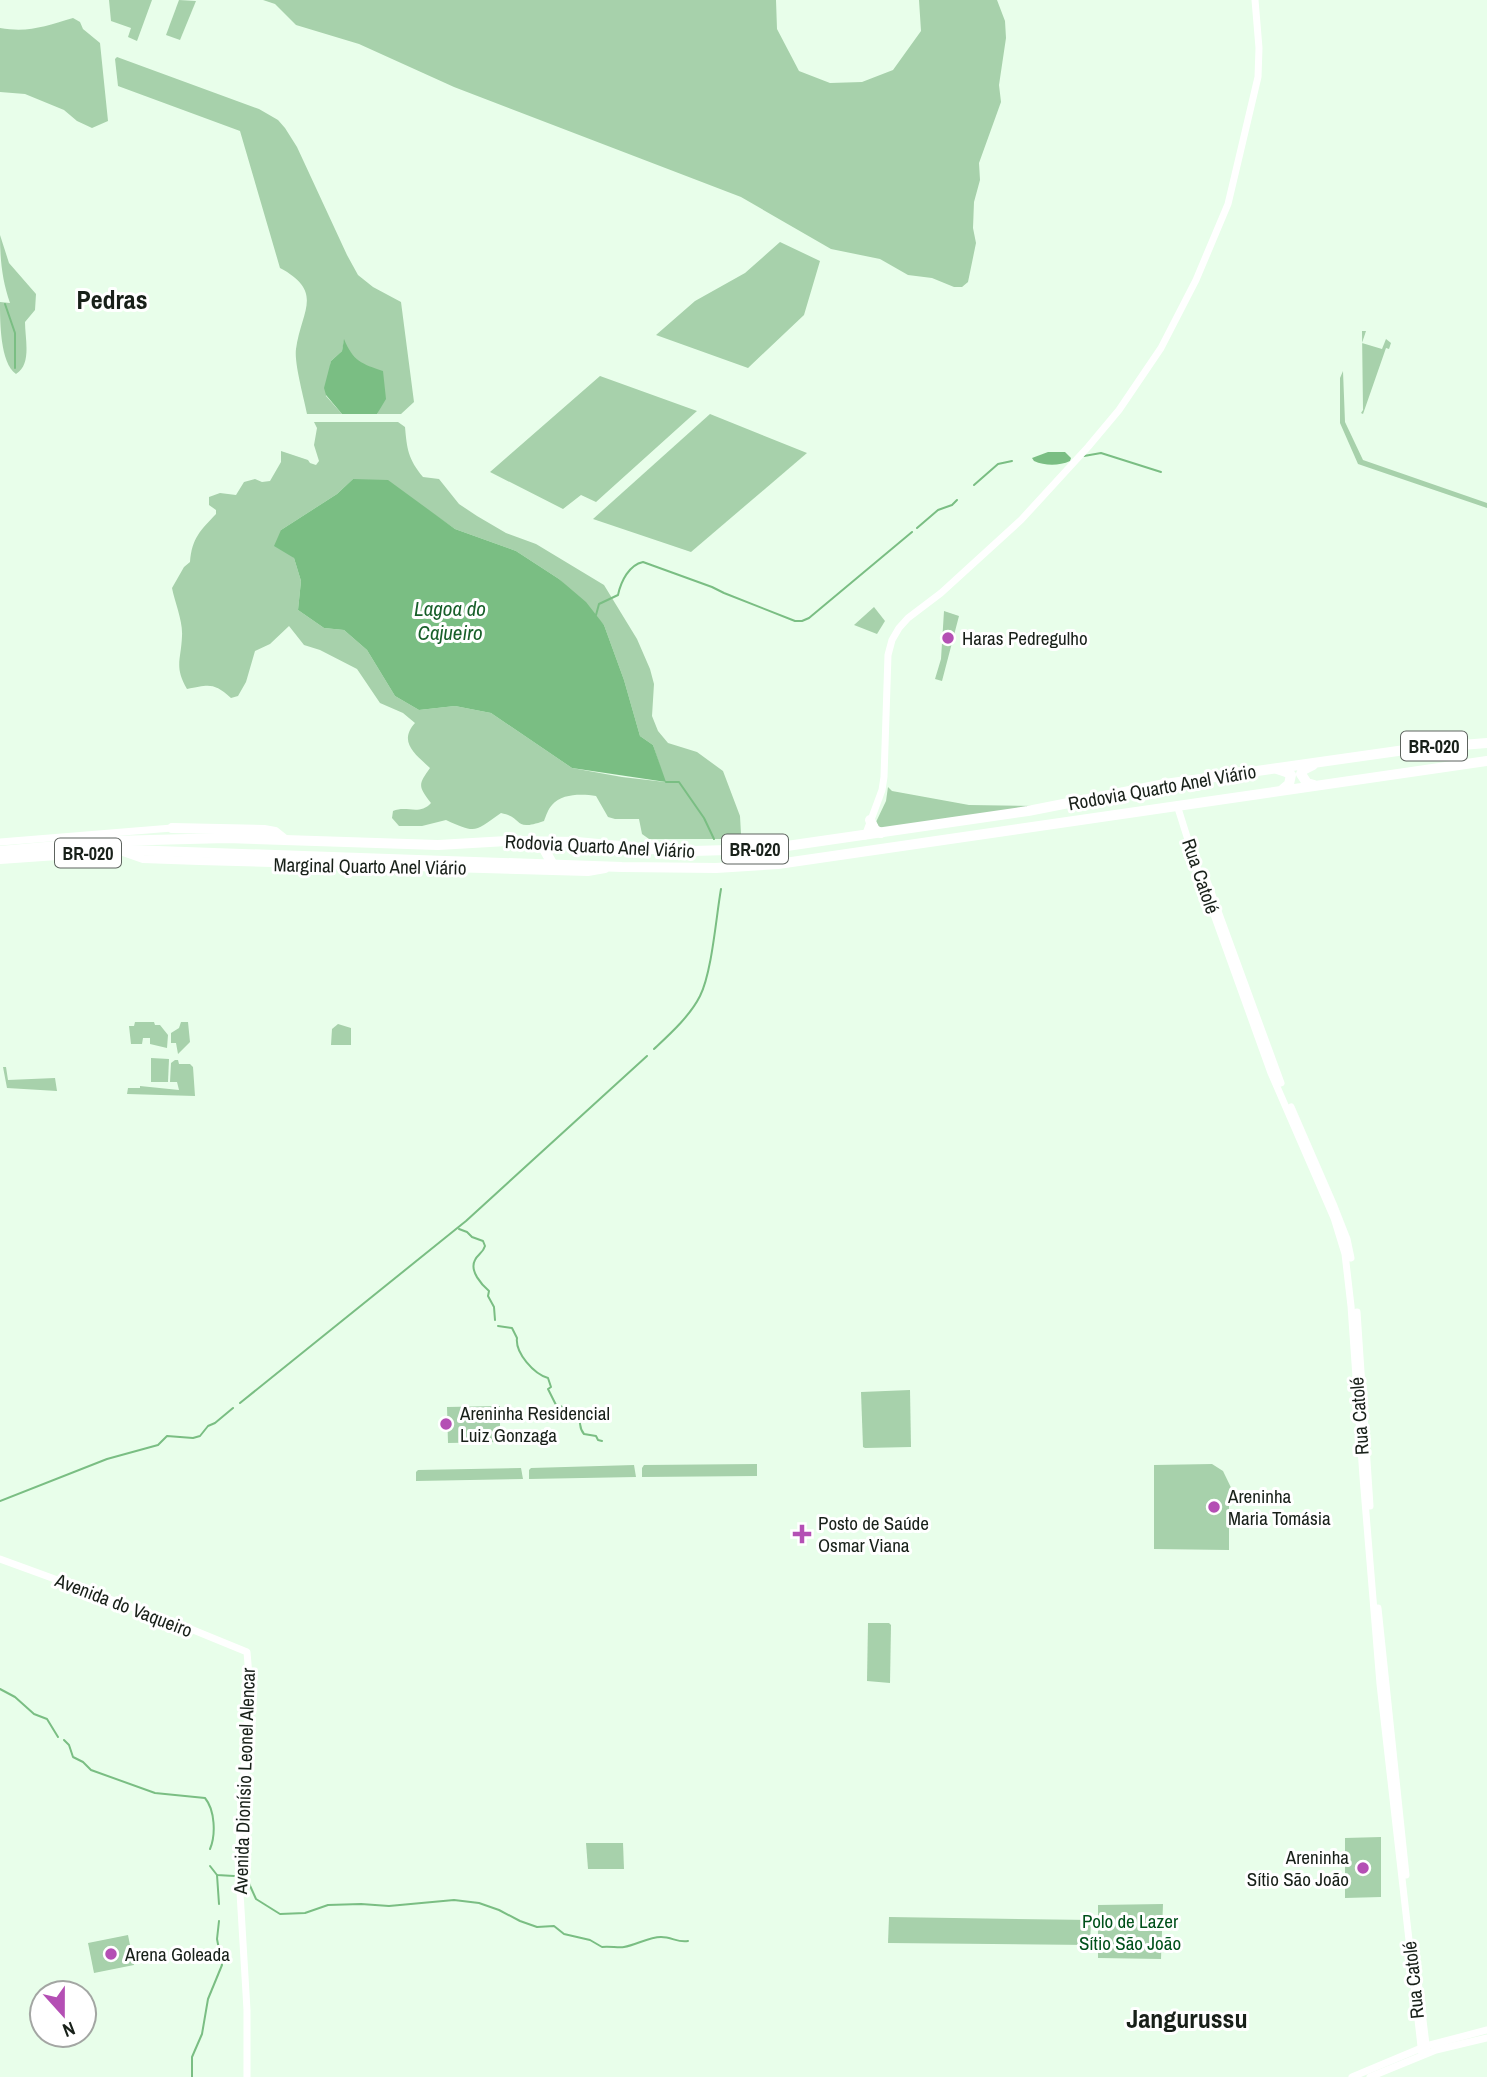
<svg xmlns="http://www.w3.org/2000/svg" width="1487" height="2077" font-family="'Archivo Narrow',sans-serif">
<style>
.green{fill:#a7d1ab;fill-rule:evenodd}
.water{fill:#7abe83}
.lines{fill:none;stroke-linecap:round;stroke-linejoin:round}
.stream{stroke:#7abe83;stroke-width:2}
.secondary{stroke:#fff;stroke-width:7}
.primary{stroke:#fff;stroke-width:8}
.highway{stroke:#fff;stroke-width:10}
.poi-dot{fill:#b44fb4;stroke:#fff;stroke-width:2.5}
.labels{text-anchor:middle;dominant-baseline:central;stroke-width:6;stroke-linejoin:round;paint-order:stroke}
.shield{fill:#fff;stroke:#5d635e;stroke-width:2}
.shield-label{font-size:18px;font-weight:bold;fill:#182019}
.poi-label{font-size:19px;fill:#182019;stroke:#fff;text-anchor:start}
.street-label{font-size:19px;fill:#182019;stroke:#fff}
.park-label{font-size:19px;fill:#00511b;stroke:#fff}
.water-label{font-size:21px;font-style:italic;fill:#175f29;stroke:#fff}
.district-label{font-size:26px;font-weight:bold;fill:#182019;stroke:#fff}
</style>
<rect width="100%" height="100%" fill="#e8feea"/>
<g class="green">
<path d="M109 0H152L137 41 128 37 131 28 111 21Z"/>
<path d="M179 0 196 1 180 40 166 35Z"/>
<path d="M263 0H776L777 29 799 71 830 83 862 82 893 70 921 31 919 0H997L1005 21 1006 38 999 85 1001 102 979 163 980 180 974 202 973 228 976 243 968 282 962 287H954L932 278 908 275 880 259 831 249 741 197 454 87 359 44 296 25 275 4Z"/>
<path d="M73 18 80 22 83 29 100 43 108 121 92 128 77 121 64 110 25 94 0 92V28C29 33 45 26 73 18Z"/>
<path d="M117 57 259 109 278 120 285 128 297 147 347 255 358 275 373 287 401 302 414 402 401 414H377L381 405 361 364 348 350 344 341 342 351 331 361 326 396 342 414H307C304 398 294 363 296 349 301 311 325 292 280 268L240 131 118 86 115 59Z"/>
<path d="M0 235 9 263 36 294 35 310 25 322C25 339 32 364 16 374 0 363 0 321 0 302L10 303C2 280 0 259 0 235Z"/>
<path d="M780 242 820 261 804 315 748 368 656 335 695 301 745 273Z"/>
<path d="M1362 331H1366L1362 343 1382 349 1386 339 1391 343 1389 349 1386 348 1363 414 1361 413 1363 410Z"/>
<path d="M1343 371 1345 422 1363 460 1487 503V508L1358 464 1340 423V378Z"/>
<path d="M600 376 697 411 596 502 581 495 563 509 490 472Z"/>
<path d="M710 414 807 453 691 552 593 519Z"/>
<path d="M314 422H398L405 427C407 449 408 459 423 477L439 479 459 504 477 516 506 533 536 544 604 585 637 639 650 669 654 684 652 716 658 731 668 743 697 752 723 771 740 816 741 834 728 839H649L642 834 639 819H615L608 817 596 796C583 794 562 793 552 805 548 809 546 816 544 821 512 832 525 818 501 813 474 832 477 834 446 820L422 826H399L392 818 393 811C407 805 419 816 431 803 418 786 418 785 430 768 415 754 398 742 415 723L403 713 380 703 357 669 320 650 304 645 289 626 270 644 255 651 246 682 238 696 231 698C213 682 209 685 187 689 174 666 181 661 182 636 183 621 175 603 172 588L184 567 190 562C192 538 200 531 216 514V510L209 505V497L220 493 236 495 244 482 255 479 262 482 270 481 281 462V451L308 460 310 463 316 465 319 461 314 445 317 428ZM353 479 422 506 455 529 516 551 559 579 604 625 624 680 640 736 653 745 665 782 622 777 572 768 491 713 455 706 419 710 395 696 367 650 344 630 324 628 298 610 301 581 294 558 281 530 337 494Z"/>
<path d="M874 607 885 621 877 634 854 625Z"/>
<path d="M944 611 959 616 942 681 935 679 941 659Z"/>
<path d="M888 787 892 791 969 805 1043 806 880 829 876 822 886 801Z"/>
<path d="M135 1022H154L155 1025H160L168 1035 167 1048 150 1044V1038H143L142 1044H131L129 1026H134Z"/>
<path d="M181 1022H188L190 1042 178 1054 176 1043H171V1033L179 1028Z"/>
<path d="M338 1024 351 1028V1045H331L332 1029Z"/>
<path d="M151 1058 169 1059 168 1082H151Z"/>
<path d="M175 1060H178L179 1064H190L193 1067 195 1096 127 1094 128 1088H140V1086L179 1090 177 1082H170L171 1063Z"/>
<path d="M3 1067H6L8 1080 55 1078 57 1091 7 1088Z"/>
<path d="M910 1390 911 1447 865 1448 863 1447 861 1392Z"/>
<path d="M500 1406V1442L448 1443 447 1407Z"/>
<path d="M757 1464V1476L642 1477V1468L644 1465Z"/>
<path d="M1212 1464 1223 1471 1237 1500 1229 1501V1550L1154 1549V1465Z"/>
<path d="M634 1465 636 1477 529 1479V1470L531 1468Z"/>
<path d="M521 1468 523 1479 416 1481V1472L418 1470Z"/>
<path d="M868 1623H889L891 1625 890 1683 867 1681Z"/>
<path d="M1381 1837V1897L1345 1898V1838Z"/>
<path d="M586 1843H623L624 1869H588Z"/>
<path d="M1163 1904 1161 1959 1098 1958V1905Z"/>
<path d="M889 1917 1091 1920 1090 1945 888 1943Z"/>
<path d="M128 1935 134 1965 94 1973 88 1943Z"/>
</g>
<g class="water">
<path d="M344 339C353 361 362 364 383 371L386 399 377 414H342L326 395 324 388 331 361 342 351Z"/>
<path d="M1048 452H1065L1071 458 1070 461C1059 466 1045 466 1034 461L1032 458Z"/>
<path d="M353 479 388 480 455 529 516 551 559 579 586 602 604 625 624 680 640 736 653 745 666 782 572 768 491 713 455 706 419 710 395 696 367 650 344 630 324 628 298 610 301 581 294 558 274 546 281 530 337 494Z"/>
</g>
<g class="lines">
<g class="stream">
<path d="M5 304 15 333V368"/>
<path d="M1084 456 1101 453 1161 472"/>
<path d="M974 485 998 464 1012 461"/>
<path d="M917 528 938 510 952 505 957 500"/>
<path d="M596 615 599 604 618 595C621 581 629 565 643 562L712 587 724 593 795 621H802L809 618 912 532"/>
<path d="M666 782H679L704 818 714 839"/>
<path d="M654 1049C670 1034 690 1016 700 996 712 972 716 917 721 889"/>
<path d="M459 1229 467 1232 472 1237 483 1241 485 1246C483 1253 478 1254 475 1260 469 1271 482 1285 489 1291L488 1296 494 1307 495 1320"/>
<path d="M498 1326 512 1328 517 1338C515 1353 534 1374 548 1378L551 1387 548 1389 556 1405C561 1406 574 1411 578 1417 582 1424 578 1427 584 1434L596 1436 598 1440 602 1441"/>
<path d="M240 1403 466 1221 647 1056"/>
<path d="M0 1501 107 1459 158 1445 167 1436 193 1438 200 1436 208 1426 215 1423 233 1408"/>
<path d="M0 1689 15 1697 34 1714 47 1719 58 1737"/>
<path d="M64 1740 69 1745 73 1757 83 1762 91 1770 155 1793 205 1798C215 1810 216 1835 210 1849"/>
<path d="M210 1866 217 1875 234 1876"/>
<path d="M217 1875 219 1904"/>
<path d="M247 1879 256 1899 280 1914 305 1913 328 1905 361 1904 389 1906 454 1900 479 1903 499 1910 520 1921 537 1927 554 1926 564 1934 590 1940 602 1947C609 1946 619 1948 624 1947 636 1945 649 1937 661 1937 672 1937 678 1943 688 1941"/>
<path d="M192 2077V2057L202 2034 208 1999 222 1965 217 1939 219 1921"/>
</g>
<g class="secondary">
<path d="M1177 805 1194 859 1271 1073 1334 1218 1345 1254 1351 1306 1363 1477 1380 1684 1422 2055"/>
<path d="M865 836 882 790 884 777 888 655 892 640 899 628 908 618 941 593 1021 520 1088 447 1119 410 1161 348 1196 280 1228 204 1258 77 1259 48 1255 0"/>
<path d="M0 842 172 828"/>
<path d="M1207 881 1281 1083"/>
<path d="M1291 1107 1334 1206 1347 1239 1351 1258"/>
<path d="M1357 1312 1370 1506"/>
<path d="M0 1559 181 1625 247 1652 250 1688 238 1859 247 2010V2077"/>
<path d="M1378 1608 1406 1875"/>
<path d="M1415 1957 1427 2052"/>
<path d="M1352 2077 1426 2046 1487 2030"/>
<path d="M1370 2077 1436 2050 1487 2038"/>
</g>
<path class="primary" d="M120 851 143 859 199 861 588 872 605 869"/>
<g class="highway">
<path d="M1313 765 1303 770 1301 774 1307 783 1314 785"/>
<path d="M1277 769 1286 772 1291 775 1289 784 1283 789"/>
<path d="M870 820 875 830 881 833"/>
<path d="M172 828 264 830 275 832 285 840"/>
<path d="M553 842 548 844 544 849 553 865"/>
<path d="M0 851 113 841 227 838 438 845 507 841 577 842 662 850 693 851 766 849 1028 811 1165 784 1412 749 1487 743"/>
<path d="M0 859 129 850 622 867 716 868 778 864 1487 761"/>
<path d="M308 860 325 865"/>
</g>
</g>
<g class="poi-dot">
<circle cx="948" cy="638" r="7"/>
<circle cx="446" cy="1424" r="7"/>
<circle cx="1214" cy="1507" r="7"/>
<path d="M798.5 1523.5h7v7h7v7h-7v7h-7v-7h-7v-7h7z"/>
<circle cx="1363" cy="1868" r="7"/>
<circle cx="111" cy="1954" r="7"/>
</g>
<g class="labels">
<g class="shield">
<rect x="1401" y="731.5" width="66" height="29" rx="5"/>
<rect x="722" y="834.5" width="66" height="29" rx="5"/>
<rect x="55" y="838.5" width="66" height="29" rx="5"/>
</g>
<g class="shield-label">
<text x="1434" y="746">BR-020</text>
<text x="755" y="849">BR-020</text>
<text x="88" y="853">BR-020</text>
</g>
<g class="poi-label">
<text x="962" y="638">Haras Pedregulho</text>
<text x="460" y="1413">Areninha Residencial<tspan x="460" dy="22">Luiz Gonzaga</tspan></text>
<text x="1228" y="1496">Areninha<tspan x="1228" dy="22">Maria Tomásia</tspan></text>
<text x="818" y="1523">Posto de Saúde<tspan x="818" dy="22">Osmar Viana</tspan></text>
<text x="1349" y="1857" text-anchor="end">Areninha<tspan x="1349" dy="22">Sítio São João</tspan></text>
<text x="125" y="1954">Arena Goleada</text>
</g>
<g class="street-label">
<text transform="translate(1162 787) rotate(-10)">Rodovia Quarto Anel Viário</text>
<text transform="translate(600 846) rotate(3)">Rodovia Quarto Anel Viário</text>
<text transform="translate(370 866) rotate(1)">Marginal Quarto Anel Viário</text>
<text transform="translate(1201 876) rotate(71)">Rua Catolé</text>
<text transform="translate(1359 1416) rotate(-94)">Rua Catolé</text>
<text transform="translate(124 1605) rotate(21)">Avenida do Vaqueiro</text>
<text transform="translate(244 1781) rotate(-88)">Avenida Dionísio Leonel Alencar</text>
<text transform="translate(1413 1980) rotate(-96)">Rua Catolé</text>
</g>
<g class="park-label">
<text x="1130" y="1921">Polo de Lazer<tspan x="1130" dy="22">Sítio São João</tspan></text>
</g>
<g class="water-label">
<text x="450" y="608">Lagoa do<tspan x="450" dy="24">Cajueiro</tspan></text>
</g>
<g class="district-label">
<text x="112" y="299">Pedras</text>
<text x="1187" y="2018">Jangurussu</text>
</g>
</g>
<g transform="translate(63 2014) rotate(159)"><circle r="33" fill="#ffffff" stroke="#a3a6a3" stroke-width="2"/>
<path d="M0-5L12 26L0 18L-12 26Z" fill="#b44fb4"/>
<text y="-10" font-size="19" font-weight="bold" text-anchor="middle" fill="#182019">N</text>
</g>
</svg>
